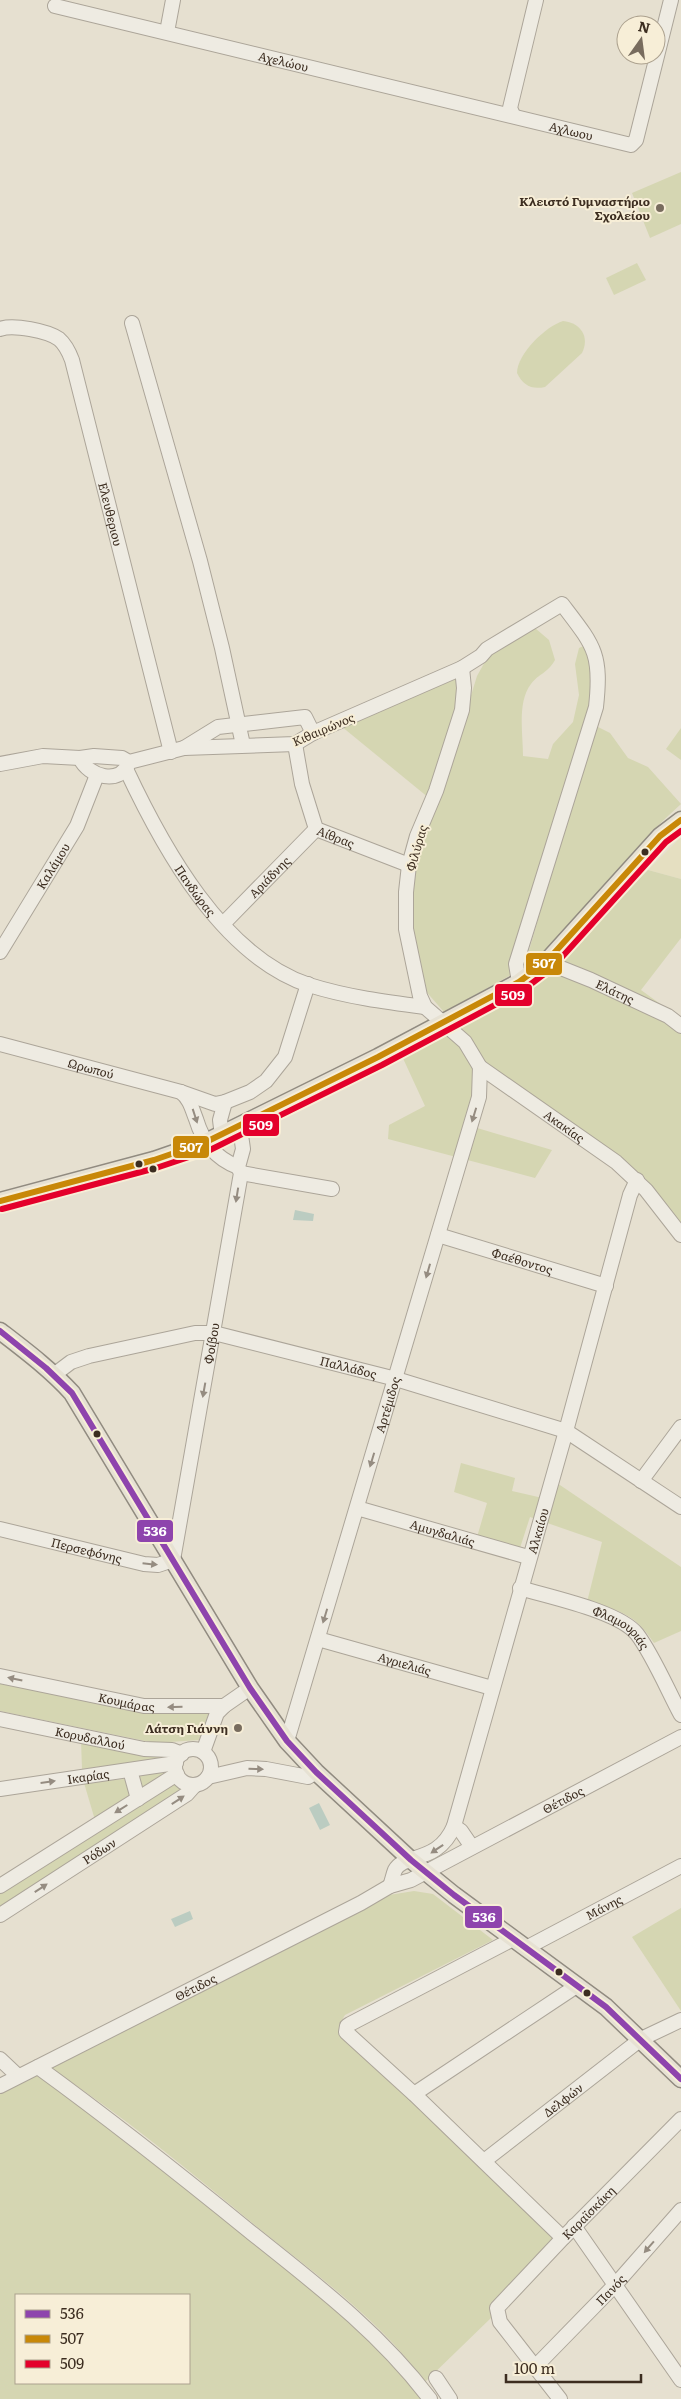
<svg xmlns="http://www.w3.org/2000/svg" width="681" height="2399" font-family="Literata,serif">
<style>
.farmland{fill:#e5dfc1}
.green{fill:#d5d6b2;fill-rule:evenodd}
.water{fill:#bbccc1}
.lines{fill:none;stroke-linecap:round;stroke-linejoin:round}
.minor-casing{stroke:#aca599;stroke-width:16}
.major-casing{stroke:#918b80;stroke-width:19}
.minor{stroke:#eeebe2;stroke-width:14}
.major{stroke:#e6e1d3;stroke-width:16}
.bus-1-casing{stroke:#f7eed7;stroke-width:10}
.bus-2-casing{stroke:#f7eed7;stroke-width:10}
.bus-3-casing{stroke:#f7eed7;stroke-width:10}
.bus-1{stroke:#8e44ad;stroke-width:6}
.bus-2{stroke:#c88808;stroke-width:6}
.bus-3{stroke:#e4002b;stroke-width:6}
.oneway{fill:#958c81}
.poi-dot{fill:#786c5e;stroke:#f7eed7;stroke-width:2}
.bus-dot{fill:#3c2d20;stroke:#f7eed7;stroke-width:2}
.labels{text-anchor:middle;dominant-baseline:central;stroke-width:4;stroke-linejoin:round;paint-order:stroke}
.street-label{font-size:12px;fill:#3c2d20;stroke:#f7eed7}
.poi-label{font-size:12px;font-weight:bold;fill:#3c2d20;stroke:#f7eed7;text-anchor:end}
.line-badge{stroke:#f7eed7;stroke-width:2}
.badge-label{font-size:14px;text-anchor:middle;font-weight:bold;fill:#fff}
</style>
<rect width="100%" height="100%" fill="#e6e0d0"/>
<path class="farmland" d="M681 837V879L648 870Z"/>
<g class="green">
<path d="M681 172V224L650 238 632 193Z"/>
<path d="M637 263 646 280 614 295 606 278Z"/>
<path d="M563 321C581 323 590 337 582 353L545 387C531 390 523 385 517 373 517 354 546 326 563 321Z"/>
<path d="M535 628 549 640 555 660C547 674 539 673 531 684 517 702 523 734 523 756L548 759 553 744 573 722 579 695 575 664 579 648 586 645 593 662 591 705 511 975 444 1012 423 988 411 926 413 873 421 839 439 800 477 676 487 658 509 641Z"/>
<path d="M456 679 457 704 429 798 341 726Z"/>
<path d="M594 725 610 733 628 758 648 767 681 804C647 834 619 868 589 903 569 926 550 950 524 968Z"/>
<path d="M681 728V760L666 749Z"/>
<path d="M648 870 681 879V938L641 990 681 1019V1227L635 1172 472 1066 476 1079 467 1125 552 1150 535 1178 388 1139 389 1125 425 1106 401 1054 487 1012 547 974Z"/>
<path d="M461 1463 515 1478 512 1491 547 1499 554 1481 681 1567V1631L654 1643C634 1613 621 1611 587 1602L602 1542 530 1517 520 1548 477 1537 487 1503 454 1492Z"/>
<path d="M0 1682 128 1710 209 1712 199 1740 155 1743 0 1711Z"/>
<path d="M81 1741 173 1755 172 1760 82 1769Z"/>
<path d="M169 1769 170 1773 143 1789 139 1774Z"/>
<path d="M124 1779C131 1784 131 1789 129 1797L95 1820 84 1783Z"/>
<path d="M171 1784 181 1786V1791L0 1910V1892Z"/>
<path d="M414 1891 433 1894 493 1940 345 2015 339 2025 340 2035 453 2138 555 2240 492 2317 425 2382C381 2321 319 2277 261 2230 193 2174 124 2116 50 2068L389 1895Z"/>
<path d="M681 1908V2011L632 1937Z"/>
<path d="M40 2071 339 2305 428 2399H0V2092ZM16 2295H189V2383H16Z"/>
</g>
<g class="water">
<path d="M295 1210 314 1214 313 1221 293 1220Z"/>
<path d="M319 1803 330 1825 320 1830 309 1808Z"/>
<path d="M190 1911 193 1919 175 1927 171 1919Z"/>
</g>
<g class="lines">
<g class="minor-casing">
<g id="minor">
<path id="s1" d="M55 6 631 145 636 140 671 0"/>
<path d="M167 32 173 0"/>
<path d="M513 115 510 108 536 0"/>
<path d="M132 323 200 561 222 648 243 745"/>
<path id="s2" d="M0 329C13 324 48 331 59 339 66 345 69 352 72 360L171 752"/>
<path id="s3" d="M462 668 464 688 462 710 436 791 417 836 409 865 406 892V929L420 996 425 1007 465 1042 480 1067 616 1162 646 1190 681 1235"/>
<path id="s4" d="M295 744 302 784 316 829 409 865"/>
<path d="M184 748 218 727 305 717 313 733"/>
<path d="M80 758C88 777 121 786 129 762"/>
<path d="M0 764 43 756 80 758 94 756 122 758 129 762 184 748 295 744 313 733 462 668 481 656 487 649 562 604C594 646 602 653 596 707L516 964 519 982"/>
<path id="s5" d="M126 769C163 848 222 956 309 985 347 997 386 1002 425 1007"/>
<path id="s6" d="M223 924 316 829"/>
<path id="s7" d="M0 952 77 826 97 775"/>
<path id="s8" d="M546 962 591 980 668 1016 681 1026"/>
<path id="s9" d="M0 1044 181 1092 215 1104 225 1102 250 1092 266 1081 285 1057 308 984"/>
<path d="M181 1092C190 1099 192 1109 196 1119 203 1142 215 1158 238 1167"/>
<path d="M222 1136 220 1120 225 1102"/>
<path d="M241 1173 332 1189"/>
<path id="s10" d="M438 1235 606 1286"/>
<path id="s11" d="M55 1374 71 1362 89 1356 195 1333H214L396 1379 566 1431 681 1507"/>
<path d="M641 1481 681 1427"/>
<path id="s12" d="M357 1508 528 1557"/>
<path id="s13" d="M0 1529 144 1564 158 1565 173 1560 241 1173 238 1167 243 1149 240 1128"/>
<path id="s14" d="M520 1588C549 1597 619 1611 637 1634 653 1655 668 1691 681 1715"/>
<path id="s15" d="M318 1639 492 1688"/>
<path id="s16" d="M0 1676 144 1706H224L250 1688"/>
<path id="s17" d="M0 1719 144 1749 172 1750 182 1754"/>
<path id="s18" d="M287 1741 479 1097 480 1067"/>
<circle cx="193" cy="1767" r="18"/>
<path d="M203 1752 217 1713 224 1706"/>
<path d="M130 1770 138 1799"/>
<path d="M208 1777 247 1768 266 1769 308 1777 316 1772"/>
<path id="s19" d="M0 1789 176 1763"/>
<path d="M454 1826 461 1831 472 1847"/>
<path d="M0 1886 177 1774"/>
<path id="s20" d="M390 1886C392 1881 393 1875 395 1870 404 1853 438 1864 454 1826L566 1431 630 1195 637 1180"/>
<path id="s21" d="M0 1915 187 1794 195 1785"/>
<path d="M513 1939 350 2024 347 2026 346 2032 414 2094 563 2238"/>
<path id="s22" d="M526 1948 681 1866"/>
<path d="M0 2059 18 2076"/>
<path d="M38 2067C111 2120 183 2177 253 2234 317 2285 380 2333 430 2399"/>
<path id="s23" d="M0 2086 361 1903 390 1886 411 1880 426 1872 681 1737"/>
<path d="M414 2094 578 1985"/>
<path id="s24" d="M484 2161 641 2039 681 2020"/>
<path d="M574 2226 681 2380"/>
<path id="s25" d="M535 2367 615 2285 681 2210"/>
<path d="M436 2378 450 2399"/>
<path id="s26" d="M560 2399 500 2322 497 2308 563 2238 681 2119"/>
</g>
</g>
<g class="major-casing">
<g id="major">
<path d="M0 1201 154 1160 206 1142 378 1057 519 982 546 962 660 836 681 820"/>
<path d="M0 1331C26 1351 50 1369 72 1393L250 1688 287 1741 316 1772 411 1860 454 1895 606 2007 681 2079"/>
</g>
</g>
<use href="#minor" class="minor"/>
<use href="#major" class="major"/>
<g class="bus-1-casing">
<path id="bus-1" d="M0 1331 46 1368 72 1393 250 1688 287 1741 316 1772 411 1860 454 1895 606 2007 681 2079"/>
</g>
<g class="bus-2-casing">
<path id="bus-2" d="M0 1201 154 1160 206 1142 378 1057 519 982 546 962 660 836 681 820"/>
</g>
<g class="bus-3-casing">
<path id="bus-3" d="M2 1209 156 1168 210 1150 382 1065 523 990 552 968 666 842 681 831"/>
</g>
<use href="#bus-1" class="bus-1"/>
<use href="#bus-2" class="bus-2"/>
<use href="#bus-3" class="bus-3"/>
</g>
<defs><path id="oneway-solid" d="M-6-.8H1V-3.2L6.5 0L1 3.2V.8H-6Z" transform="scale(1.25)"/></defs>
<g class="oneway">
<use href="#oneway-solid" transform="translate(474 1115) rotate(107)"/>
<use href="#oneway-solid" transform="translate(195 1116) rotate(72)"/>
<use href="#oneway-solid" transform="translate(237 1195) rotate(99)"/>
<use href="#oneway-solid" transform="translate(428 1271) rotate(106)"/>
<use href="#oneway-solid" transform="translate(204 1390) rotate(100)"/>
<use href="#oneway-solid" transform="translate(372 1460) rotate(107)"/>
<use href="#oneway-solid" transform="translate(150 1564) rotate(6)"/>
<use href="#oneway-solid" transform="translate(325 1616) rotate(107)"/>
<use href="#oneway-solid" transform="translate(15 1679) rotate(-168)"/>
<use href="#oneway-solid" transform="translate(175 1707) rotate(179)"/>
<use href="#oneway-solid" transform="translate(256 1769) rotate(1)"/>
<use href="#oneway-solid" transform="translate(48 1782) rotate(-8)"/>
<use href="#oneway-solid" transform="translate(178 1800) rotate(-33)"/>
<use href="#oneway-solid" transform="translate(121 1809) rotate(148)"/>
<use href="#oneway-solid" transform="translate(437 1849) rotate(146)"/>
<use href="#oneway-solid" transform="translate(41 1888) rotate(-33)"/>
<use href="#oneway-solid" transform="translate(649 2247) rotate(131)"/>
</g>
<g class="poi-dot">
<circle cx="660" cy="208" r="5"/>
<circle cx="238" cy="1728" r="5"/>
</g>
<g class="bus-dot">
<circle cx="645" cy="852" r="4.5"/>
<circle cx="139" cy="1164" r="4.5"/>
<circle cx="153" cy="1169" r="4.5"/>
<circle cx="97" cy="1434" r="4.5"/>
<circle cx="559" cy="1972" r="4.5"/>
<circle cx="587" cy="1993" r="4.5"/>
</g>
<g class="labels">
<g class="street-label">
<text stroke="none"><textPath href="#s1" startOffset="235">Αχελώου</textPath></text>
<text stroke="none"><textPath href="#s1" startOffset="531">Αχλωου</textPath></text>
<text stroke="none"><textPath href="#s2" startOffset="245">Ελευθεριου</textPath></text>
<text transform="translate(323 729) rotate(-23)">Κιθαιρώνος</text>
<text stroke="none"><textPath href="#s4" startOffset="109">Αίθρας</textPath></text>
<text transform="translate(416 848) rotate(-74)">Φιλύρας</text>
<text stroke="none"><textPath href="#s7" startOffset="101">Καλάμου</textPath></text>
<text stroke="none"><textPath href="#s6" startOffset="66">Αριάδνης</textPath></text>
<text stroke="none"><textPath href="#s5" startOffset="140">Πανδώρας</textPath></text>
<text stroke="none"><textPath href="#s8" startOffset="75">Ελάτης</textPath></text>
<text stroke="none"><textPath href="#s9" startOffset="94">Ωρωπού</textPath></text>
<text stroke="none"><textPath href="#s3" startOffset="536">Ακακίας</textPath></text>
<text stroke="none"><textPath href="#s10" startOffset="88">Φαέθοντος</textPath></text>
<text stroke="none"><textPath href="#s13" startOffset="398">Φοίβου</textPath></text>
<text stroke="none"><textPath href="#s11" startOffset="305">Παλλάδος</textPath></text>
<text stroke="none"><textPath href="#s18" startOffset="351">Αρτέμιδος</textPath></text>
<text stroke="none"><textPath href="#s20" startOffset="400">Αλκαίου</textPath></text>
<text stroke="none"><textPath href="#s12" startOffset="89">Αμυγδαλιάς</textPath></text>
<text stroke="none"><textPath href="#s13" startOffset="89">Περσεφόνης</textPath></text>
<text stroke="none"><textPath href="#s14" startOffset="110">Φλαμουριάς</textPath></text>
<text stroke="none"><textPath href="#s15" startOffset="90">Αγριελιάς</textPath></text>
<text stroke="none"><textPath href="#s16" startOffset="129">Κουμάρας</textPath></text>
<text stroke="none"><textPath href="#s17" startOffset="92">Κορυδαλλού</textPath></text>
<text stroke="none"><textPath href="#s19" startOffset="89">Ικαρίας</textPath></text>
<text stroke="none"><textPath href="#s23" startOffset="632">Θέτιδος</textPath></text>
<text stroke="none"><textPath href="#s21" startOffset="118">Ρόδων</textPath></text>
<text stroke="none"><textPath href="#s22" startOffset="88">Μάνης</textPath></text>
<text stroke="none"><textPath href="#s23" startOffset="219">Θέτιδος</textPath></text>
<text stroke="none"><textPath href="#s24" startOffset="100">Δελφών</textPath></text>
<text stroke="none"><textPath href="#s26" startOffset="244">Καραϊσκάκη</textPath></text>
<text stroke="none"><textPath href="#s25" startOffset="108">Πανός</textPath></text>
</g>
<g class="poi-label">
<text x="650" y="201">Κλειστό Γυμναστήριο<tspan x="650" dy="14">Σχολείου</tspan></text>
<text x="228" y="1728">Λάτση Γιάννη</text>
</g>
</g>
<g class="line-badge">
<rect x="525" y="952" width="38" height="24" rx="5" fill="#c88808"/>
<rect x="494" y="983" width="39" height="24" rx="5" fill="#e4002b"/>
<rect x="242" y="1113" width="38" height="24" rx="5" fill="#e4002b"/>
<rect x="172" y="1135" width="38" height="24" rx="5" fill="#c88808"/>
<rect x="136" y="1519" width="38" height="24" rx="5" fill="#8e44ad"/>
<rect x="464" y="1905" width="39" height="24" rx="5" fill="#8e44ad"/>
</g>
<g class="badge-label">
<text x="544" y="968">507</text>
<text x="513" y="1000">509</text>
<text x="261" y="1130">509</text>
<text x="191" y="1152">507</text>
<text x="155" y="1536">536</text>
<text x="484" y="1922">536</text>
</g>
<rect x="15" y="2294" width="175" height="90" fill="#f7eed7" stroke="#aca18e"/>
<rect x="25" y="2310" width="25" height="8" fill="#8e44ad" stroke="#aca18e"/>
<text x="60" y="2319" font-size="15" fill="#3c2d20">536</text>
<rect x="25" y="2335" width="25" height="8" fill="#c88808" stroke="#aca18e"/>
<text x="60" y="2344" font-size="15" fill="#3c2d20">507</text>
<rect x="25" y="2360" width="25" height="8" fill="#e4002b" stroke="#aca18e"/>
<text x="60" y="2369" font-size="15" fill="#3c2d20">509</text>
<g transform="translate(641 40) rotate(14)"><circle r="24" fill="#f7eed7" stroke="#aca18e"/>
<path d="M0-4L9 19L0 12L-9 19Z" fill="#786c5e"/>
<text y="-8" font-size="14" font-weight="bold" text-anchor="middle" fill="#3c2d20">N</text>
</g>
<path d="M506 2374v8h135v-8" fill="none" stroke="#3c2d20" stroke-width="2.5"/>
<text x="514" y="2374" font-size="15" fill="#3c2d20" stroke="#f7eed7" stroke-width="4" paint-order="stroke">100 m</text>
</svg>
